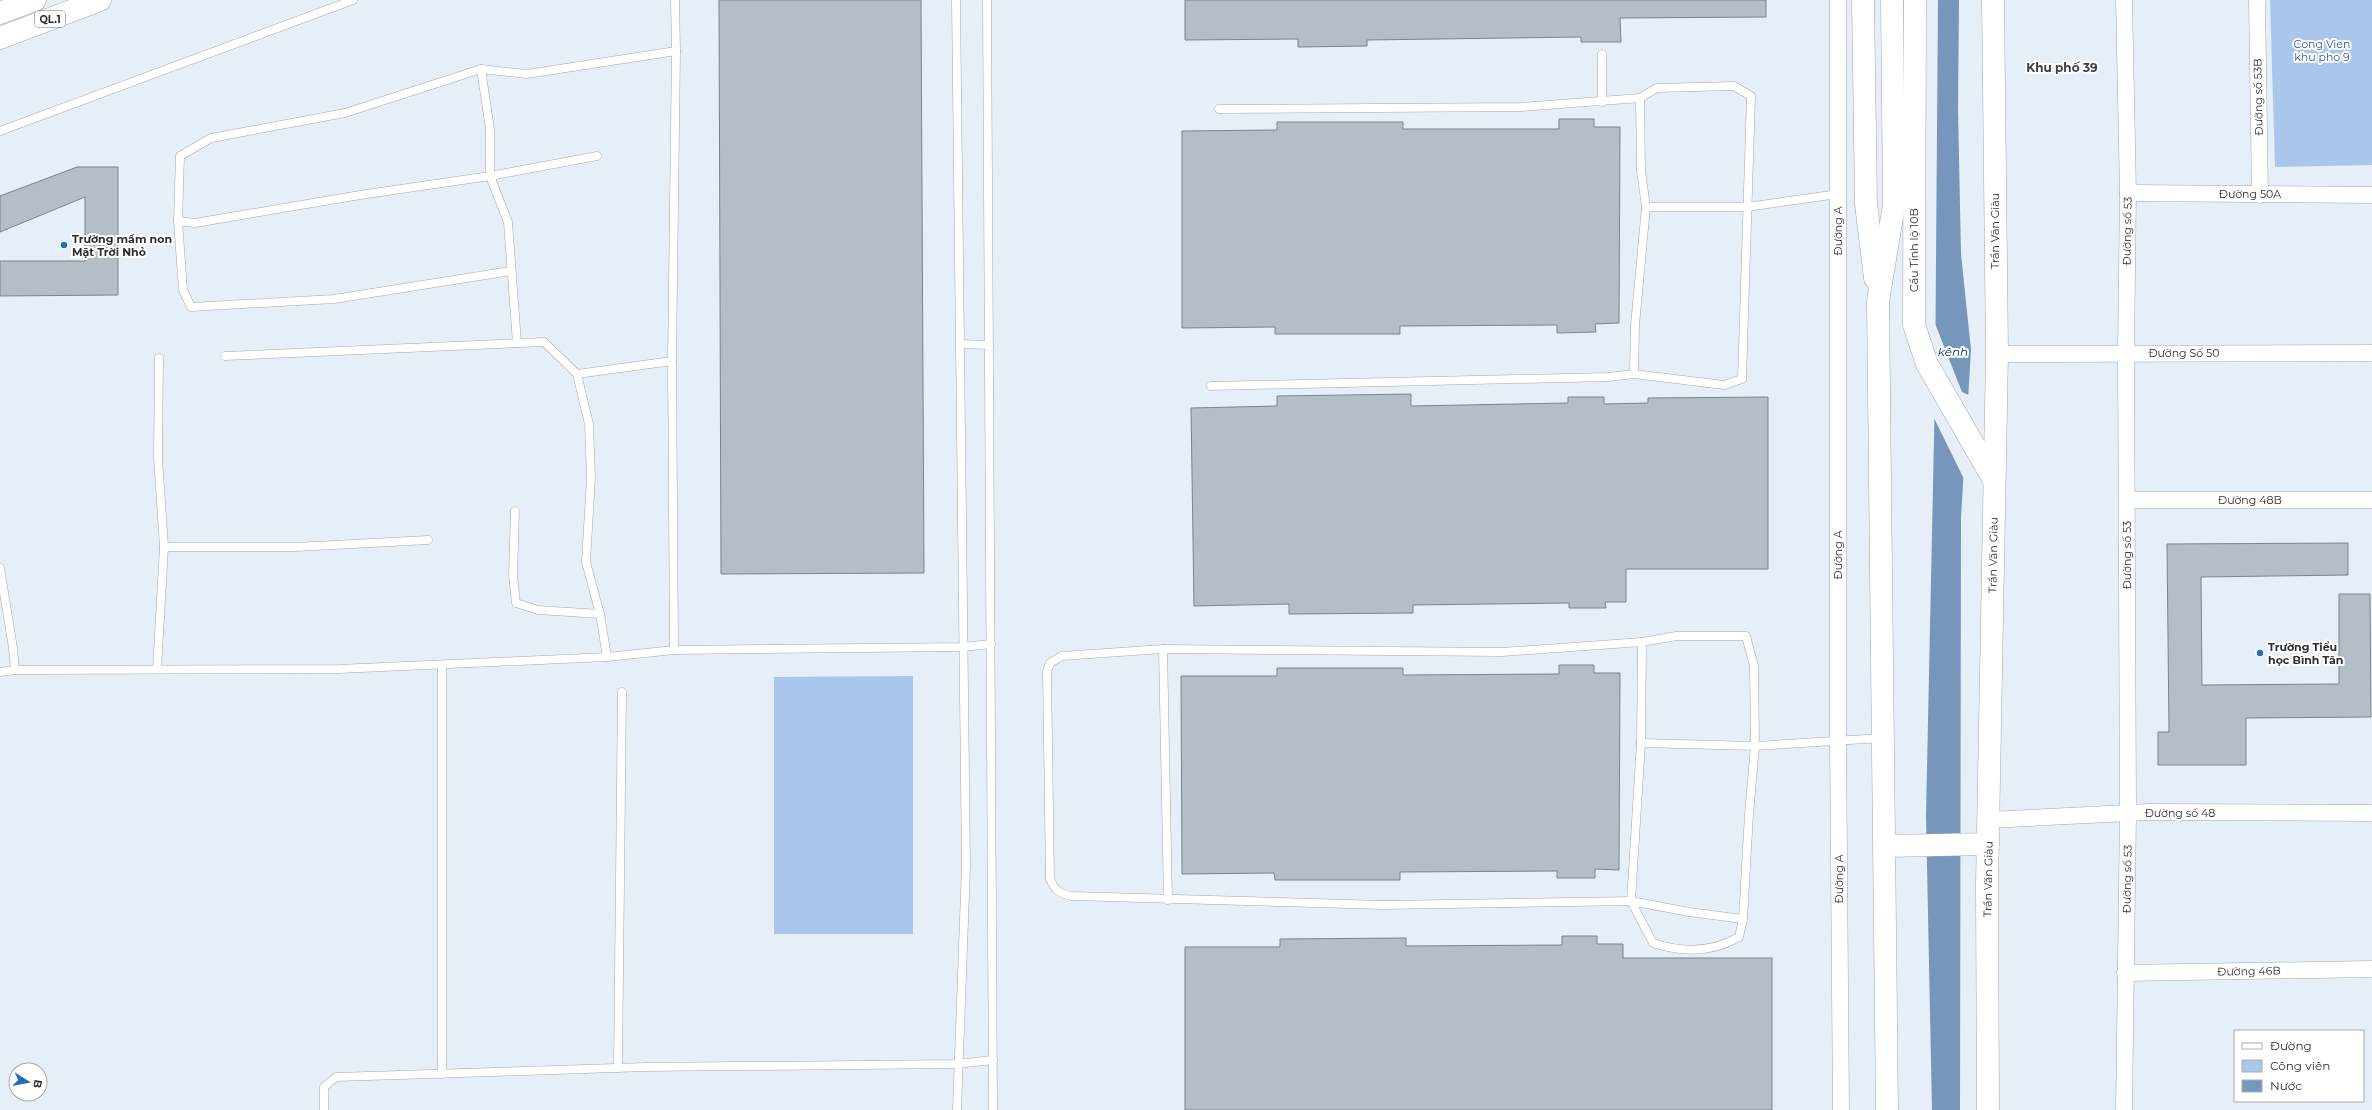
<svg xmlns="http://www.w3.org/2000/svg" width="2372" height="1110" font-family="Montserrat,sans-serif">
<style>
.green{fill:#aac7eb}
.water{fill:#7796bc}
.pier{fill:#e6eef8}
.building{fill:#b5bdc6;stroke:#7c838c}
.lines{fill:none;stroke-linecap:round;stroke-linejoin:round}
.service-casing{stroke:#a1a8b1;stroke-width:9}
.minor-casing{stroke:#a1a8b1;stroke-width:17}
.secondary-casing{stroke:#a1a8b1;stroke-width:23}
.trunk-casing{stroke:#a1a8b1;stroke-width:23}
.service{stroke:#fff;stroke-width:8}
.minor{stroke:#fff;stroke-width:16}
.secondary{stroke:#fff;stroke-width:22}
.trunk{stroke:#fff;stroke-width:22}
.poi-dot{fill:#246cbc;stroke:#fff;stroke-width:1.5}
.labels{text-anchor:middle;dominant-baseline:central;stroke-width:4;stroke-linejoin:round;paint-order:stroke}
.shield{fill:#fff;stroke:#6b6d70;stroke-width:1}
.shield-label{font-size:10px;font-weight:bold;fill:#2b2e32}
.park-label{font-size:11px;fill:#2e598c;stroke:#fff}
.street-label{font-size:11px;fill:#2b2e32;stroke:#fff}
.poi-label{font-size:11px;font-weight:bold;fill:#2b2e32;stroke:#fff;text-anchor:start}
.neighbourhood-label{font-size:12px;font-weight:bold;fill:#3c424a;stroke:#fff}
.water-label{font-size:12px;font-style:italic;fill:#002959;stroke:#fff}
</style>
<rect width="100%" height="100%" fill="#e6eef8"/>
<g class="green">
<path d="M2270 0H2372V165L2275 167Z"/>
<path d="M913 676V934H774V677Z"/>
</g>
<path class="water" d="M1938 0H1959L1958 109 1961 254 1971 350 1961 517 1960 1110H1932L1926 816 1935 392Z"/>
<path class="pier" d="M1934 321 1962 392 1971 396 1965 481 1933 416Z"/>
<g class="building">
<path d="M719 0H921L924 573 721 574Z"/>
<path d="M1185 0H1766V17L1620 18 1621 42H1581V37L1367 40V46L1298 47V39L1185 40Z"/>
<path d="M1559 119H1594V127H1620L1619 323 1595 324 1596 332 1557 333V325L1400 326V334H1275V327L1182 328V131L1277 130V122H1403V129H1559Z"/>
<path d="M77 167H118V295L0 296V261H85V197L0 232V196Z"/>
<path d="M1411 394V406L1568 403V397H1604V404L1648 403V398L1768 397V569H1626V602H1605L1606 608H1569V603L1413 605V613L1289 614V604L1194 606 1191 408 1277 406V396Z"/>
<path d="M2348 543V575L2201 577 2202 685 2339 684V594H2370L2371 717 2246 718V765H2158V732H2169L2167 544Z"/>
<path d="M1559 665H1594V673H1620L1619 870 1595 869V878H1557V871L1400 872V880H1275L1274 873 1182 874 1181 676H1277V668H1403V675L1559 674Z"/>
<path d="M1562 936H1597V944H1623V958H1772V1110H1185V947H1280V939L1406 938V946L1562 945Z"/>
</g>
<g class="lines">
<g class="service-casing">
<g id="service">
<path d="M956 0 966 866 957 1110"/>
<path d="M987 0 993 1110"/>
<path d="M481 69 490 129V176L597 156"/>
<path d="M1602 102V54"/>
<path d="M0 131 353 0"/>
<path d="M1646 207H1747L1838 194"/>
<path d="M178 221 183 290 191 307 334 299 511 271"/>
<path d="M517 343 508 222 490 176 360 195 195 223 178 221 180 156 211 138 345 113 481 69 527 74 676 51"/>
<path d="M960 344 989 345"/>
<path d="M225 356 544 342 577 374 589 424 591 477 586 562 600 614"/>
<path d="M577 374 672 361"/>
<path d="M1634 374 1635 325 1646 207 1641 171 1640 98"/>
<path d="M1211 386 1608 377 1634 374 1724 385 1742 379 1751 96 1734 86 1657 88 1640 98 1521 107 1219 109"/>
<path d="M515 511 513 575 516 603 538 610 600 614 607 657"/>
<path d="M164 547H296L428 540"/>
<path d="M0 568 13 648 15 670"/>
<path d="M1163 649 1168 900"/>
<path d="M674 650 672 361 676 51 675 0"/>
<path d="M157 669 164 547 158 458 159 358"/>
<path d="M0 672 15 670 339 669 607 657 674 650 963 647 991 644"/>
<path d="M1641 743 1631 901 1653 943C1683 953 1711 953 1739 937L1743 919 1749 814 1755 746 1754 666 1746 636H1676L1642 642"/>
<path d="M1743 919 1689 912 1631 901 1384 905 1072 896C1060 894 1055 891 1050 879L1047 671 1050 663 1062 656 1163 649 1502 652 1642 642 1641 743 1755 746 1882 738"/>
<path d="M618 1068 622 692"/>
<path d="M442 1074V665"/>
<path d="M324 1110V1087L336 1077 646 1067 957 1064 993 1060"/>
</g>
</g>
<g class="minor-casing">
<g id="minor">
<path d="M1838 0V740L1841 1110"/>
<path d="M2124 0 2128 193 2126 354 2128 813 2124 1110"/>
<path d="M2257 0 2260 195"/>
<path d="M2128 193 2372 195"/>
<path d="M1997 354 2372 353"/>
<path d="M2127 500H2372"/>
<path d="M1989 820 2149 812 2372 813"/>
<path d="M2125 973 2372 969"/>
</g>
</g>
<g class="secondary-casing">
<g id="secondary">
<path d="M1863 0 1866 204 1875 278"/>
<path d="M1915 0 1914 325 1927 364 1994 480"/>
<path d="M1885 846 1988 844"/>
<path d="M1887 1110 1878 301 1894 205 1892 0"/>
<path d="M1988 1110 1987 885 1997 354 1993 0"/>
</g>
</g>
<g class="trunk-casing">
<g id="trunk">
<path d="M0 13 35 0"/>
<path d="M0 38 100 0"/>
</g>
</g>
<use href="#service" class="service"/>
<use href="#minor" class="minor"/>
<use href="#secondary" class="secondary"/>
<use href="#trunk" class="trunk"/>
</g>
<g class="poi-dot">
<circle cx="64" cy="245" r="4"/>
<circle cx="2260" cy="653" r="4"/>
</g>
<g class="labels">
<rect class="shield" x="35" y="11" width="30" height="16" rx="3"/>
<g class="shield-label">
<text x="50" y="19">QL.1</text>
</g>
<g class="park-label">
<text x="2322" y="44">Cong Vien<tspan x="2322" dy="13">khu pho 9</tspan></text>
</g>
<g class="street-label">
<text transform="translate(2258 97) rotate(-91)">Đường số 53B</text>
<text x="2250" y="194">Đường 50A</text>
<text transform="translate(1838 231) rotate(-90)">Đường A</text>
<text transform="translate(1995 231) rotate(-90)">Trần Văn Giàu</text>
<text transform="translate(2127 231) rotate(-89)">Đường số 53</text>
<text transform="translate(1914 250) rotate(-90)">Cầu Tỉnh lộ 10B</text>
<text x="2184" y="353">Đường Số 50</text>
<text x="2250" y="500">Đường 48B</text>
<text transform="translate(1838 555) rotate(-90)">Đường A</text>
<text transform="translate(1993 555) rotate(-89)">Trần Văn Giàu</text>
<text transform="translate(2127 555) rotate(-90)">Đường số 53</text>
<text x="2180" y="813">Đường số 48</text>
<text transform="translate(1839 879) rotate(-90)">Đường A</text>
<text transform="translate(1988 879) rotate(-89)">Trần Văn Giàu</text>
<text transform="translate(2127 879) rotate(-89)">Đường số 53</text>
<text transform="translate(2249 971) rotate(-1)">Đường 46B</text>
</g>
<g class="poi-label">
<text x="72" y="239">Trường mầm non<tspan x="72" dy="13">Mặt Trời Nhỏ</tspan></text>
<text x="2268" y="647">Trường Tiểu<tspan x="2268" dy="13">học Bình Tân</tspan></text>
</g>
<g class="neighbourhood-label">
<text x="2062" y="67">Khu phố 39</text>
</g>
<g class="water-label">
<text x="1953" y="351">kênh</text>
</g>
</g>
<rect x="2234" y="1030" width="130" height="72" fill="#ffffff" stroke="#aaabad"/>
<rect x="2242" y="1043" width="20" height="6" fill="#ffffff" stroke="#aaabad"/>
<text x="2270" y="1050" font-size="12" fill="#2b2e32">Đường</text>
<rect x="2242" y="1060" width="20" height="12" fill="#aac7eb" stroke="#aaabad"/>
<text x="2270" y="1070" font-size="12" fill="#2b2e32">Công viên</text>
<rect x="2242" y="1080" width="20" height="12" fill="#7796bc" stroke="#aaabad"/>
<text x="2270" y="1090" font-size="12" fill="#2b2e32">Nước</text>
<g transform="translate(28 1082) rotate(101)"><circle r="19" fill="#ffffff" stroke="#aaabad"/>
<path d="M0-3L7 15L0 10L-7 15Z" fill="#246cbc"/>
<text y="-6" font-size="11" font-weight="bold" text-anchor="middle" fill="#2b2e32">B</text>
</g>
</svg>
